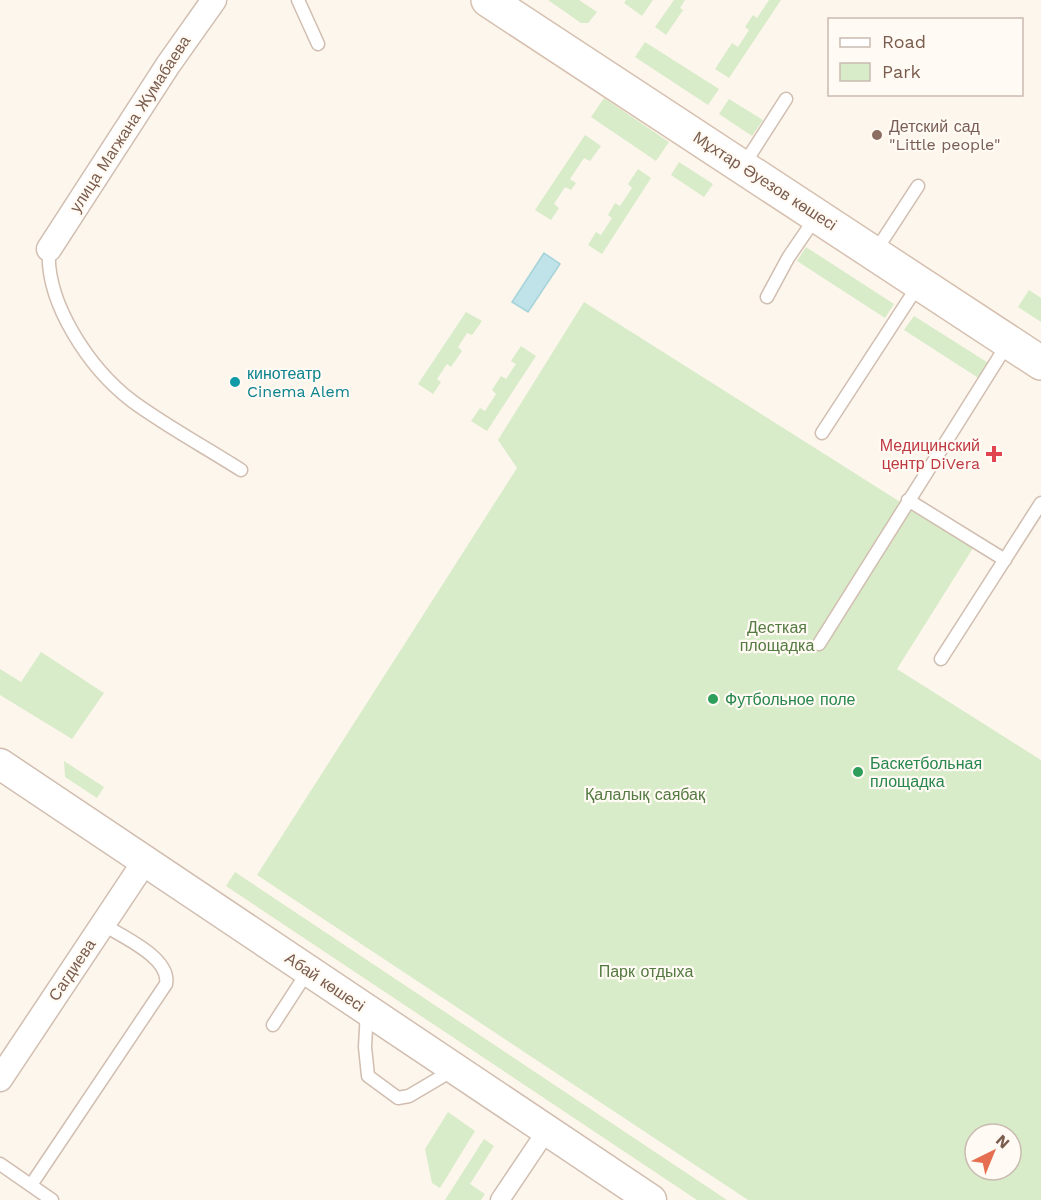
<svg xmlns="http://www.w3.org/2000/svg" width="1041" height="1200" font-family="'Work Sans',sans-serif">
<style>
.green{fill:#d8ecc9;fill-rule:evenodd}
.water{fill:#bfe3e8;stroke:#a5d3da;stroke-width:1.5}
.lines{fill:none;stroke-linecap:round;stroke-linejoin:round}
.service-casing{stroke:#d1beb0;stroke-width:15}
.pedestrian-casing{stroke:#d1beb0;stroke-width:21}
.minor-casing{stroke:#d1beb0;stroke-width:27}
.tertiary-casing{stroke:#d1beb0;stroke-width:33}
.secondary-casing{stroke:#d6c0b0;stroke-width:36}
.service{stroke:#fff;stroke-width:12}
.pedestrian{stroke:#fff;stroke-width:18}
.minor{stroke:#fff;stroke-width:24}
.tertiary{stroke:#fff;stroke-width:30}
.secondary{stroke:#fff;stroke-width:33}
.education-dot{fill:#8d6e63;stroke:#fffaf3;stroke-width:2}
.culture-dot{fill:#0f9aa8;stroke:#fffaf3;stroke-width:2}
.health-dot{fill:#e0444e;stroke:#fffaf3;stroke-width:2}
.leisure-dot{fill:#2e9e5b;stroke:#fffaf3;stroke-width:2}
.labels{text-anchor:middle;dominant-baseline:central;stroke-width:4.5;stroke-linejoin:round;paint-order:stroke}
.street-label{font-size:16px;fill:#7a5c4d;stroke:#fffaf3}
.education-label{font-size:16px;fill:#785e54;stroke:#fffaf3;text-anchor:start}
.culture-label{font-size:16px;fill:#0d838f;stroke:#fffaf3;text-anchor:start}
.health-label{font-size:16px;fill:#be3a42;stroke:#fffaf3;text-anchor:end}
.park-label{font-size:16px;fill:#537a41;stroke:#fffaf3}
.leisure-label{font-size:16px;fill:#27864d;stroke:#fffaf3;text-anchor:start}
</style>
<rect width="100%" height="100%" fill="#fdf6ec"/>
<g class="green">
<path d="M548 0H579L597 12 588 23H581Z"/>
<path d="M626 0H653L642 16 624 3Z"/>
<path d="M674 0H685L680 8 683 10 666 35 655 27Z"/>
<path d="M769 0H781L729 78 715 69 732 43 738 47 749 30 745 27 753 15 757 18Z"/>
<path d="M645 42 719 89 708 105 635 57Z"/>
<path d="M604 98 669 142 656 161 591 117Z"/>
<path d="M729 99 763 120 752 136 719 114Z"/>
<path d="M585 135 601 146 590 161 584 158 570 179 576 183 571 190 565 187 554 204 559 208 551 220 535 210Z"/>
<path d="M679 162 713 184 704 197 671 175Z"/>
<path d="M638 169 651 178 602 254 588 245 596 232 601 235 612 218 608 215 615 203 620 206 632 188 628 184Z"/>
<path d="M806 247 894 304 885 318 797 261Z"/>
<path d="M1029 290 1041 298V322L1018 307Z"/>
<path d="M584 302 973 548 897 669 1041 760V1200H748L257 875 517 468 498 440ZM975 1134H1011V1170H975Z"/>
<path d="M466 312 482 321 472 335 467 333 458 347 462 351 451 367 447 364 437 379 441 382 433 394 418 384Z"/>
<path d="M914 316 990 364 980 379 904 330Z"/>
<path d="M521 346 536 356 487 431 471 421 480 408 485 411 496 394 492 390 501 376 506 379 516 364 511 361Z"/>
<path d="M41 652 104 693 72 739 0 695V669L21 682Z"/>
<path d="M64 761 104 787 97 798 65 777Z"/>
<path d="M235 872 727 1200H697L226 886Z"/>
<path d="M448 1112 475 1131 440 1188 432 1183 425 1149Z"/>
<path d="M484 1139 494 1146 470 1184 485 1194 481 1200H445Z"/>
</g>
<path class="water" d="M544 253 560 264 528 312 512 302Z"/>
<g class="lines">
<g class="service-casing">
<g id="service">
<path d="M298 0 318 44"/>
<path d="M743 166 786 99"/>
<path d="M49 249C45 303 90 369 132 401 166 426 205 447 241 470"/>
<path d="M875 252 918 186"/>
<path d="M767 297 788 258 816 217"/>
<path d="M822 433 919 284"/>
<path d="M908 500 1005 560"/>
<path d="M819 644 1008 343"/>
<path d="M941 659 1041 503"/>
<path d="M367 1011 365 1047 368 1076 398 1098 409 1096 453 1070"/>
<path d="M273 1025 308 971"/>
<path d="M0 1164 52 1200"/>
<path d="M31 1185 166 984C171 958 123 937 102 924"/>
</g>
</g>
<g class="pedestrian-casing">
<path id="pedestrian" d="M500 1200 547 1130"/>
</g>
<g class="minor-casing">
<g id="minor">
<path d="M49 249 168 65 214 0"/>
<path d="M0 1079 145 861"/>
</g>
</g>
<g class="tertiary-casing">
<path id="tertiary" d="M0 764 651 1200"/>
</g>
<g class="secondary-casing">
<path id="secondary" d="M488 0 1041 363"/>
</g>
<use href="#service" class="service"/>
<use href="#pedestrian" class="pedestrian"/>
<use href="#minor" class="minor"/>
<use href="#tertiary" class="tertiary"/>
<use href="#secondary" class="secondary"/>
</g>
<circle class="education-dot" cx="877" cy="135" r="6"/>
<circle class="culture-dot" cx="235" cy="382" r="6"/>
<path class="health-dot" d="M991 445h6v6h6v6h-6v6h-6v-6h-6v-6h6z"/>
<g class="leisure-dot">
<circle cx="713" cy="699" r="6"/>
<circle cx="858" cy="772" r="6"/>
</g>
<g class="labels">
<g class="street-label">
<text transform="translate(130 124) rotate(-57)">улица Магжана Жумабаева</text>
<text transform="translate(765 181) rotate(33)">Мұхтар Әуезов көшесі</text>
<text transform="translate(72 970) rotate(-56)">Сагдиева</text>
<text transform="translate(325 982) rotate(34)">Абай көшесі</text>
</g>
<g class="education-label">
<text x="889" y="126">Детский сад<tspan x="889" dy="18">"Little people"</tspan></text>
</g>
<g class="culture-label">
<text x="247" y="373">кинотеатр<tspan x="247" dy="18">Cinema Alem</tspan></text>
</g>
<g class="health-label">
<text x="980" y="445">Медицинский<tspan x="980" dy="18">центр DiVera</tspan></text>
</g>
<g class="park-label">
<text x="777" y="627">Десткая<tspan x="777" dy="18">площадка</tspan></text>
<text x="645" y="794">Қалалық саябақ</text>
<text x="646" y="971">Парк отдыха</text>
</g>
<g class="leisure-label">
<text x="725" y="699">Футбольное поле</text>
<text x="870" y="763">Баскетбольная<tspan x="870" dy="18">площадка</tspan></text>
</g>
</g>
<rect x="828" y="18" width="195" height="78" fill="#fffaf3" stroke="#cabbb1" stroke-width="1.5"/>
<rect x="840" y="38" width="30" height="9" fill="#ffffff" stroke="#cabbb1" stroke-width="1.5"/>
<text x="882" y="48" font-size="18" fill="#7a5c4d">Road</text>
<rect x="840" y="63" width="30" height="18" fill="#d8ecc9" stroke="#cabbb1" stroke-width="1.5"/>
<text x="882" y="78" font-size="18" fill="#7a5c4d">Park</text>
<g transform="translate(993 1152) rotate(43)"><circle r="28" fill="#fffaf3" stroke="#cabbb1" stroke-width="1.5"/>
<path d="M0-4.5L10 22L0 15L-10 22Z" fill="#e76f51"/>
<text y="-9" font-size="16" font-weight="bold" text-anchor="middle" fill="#7a5c4d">N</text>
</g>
</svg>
